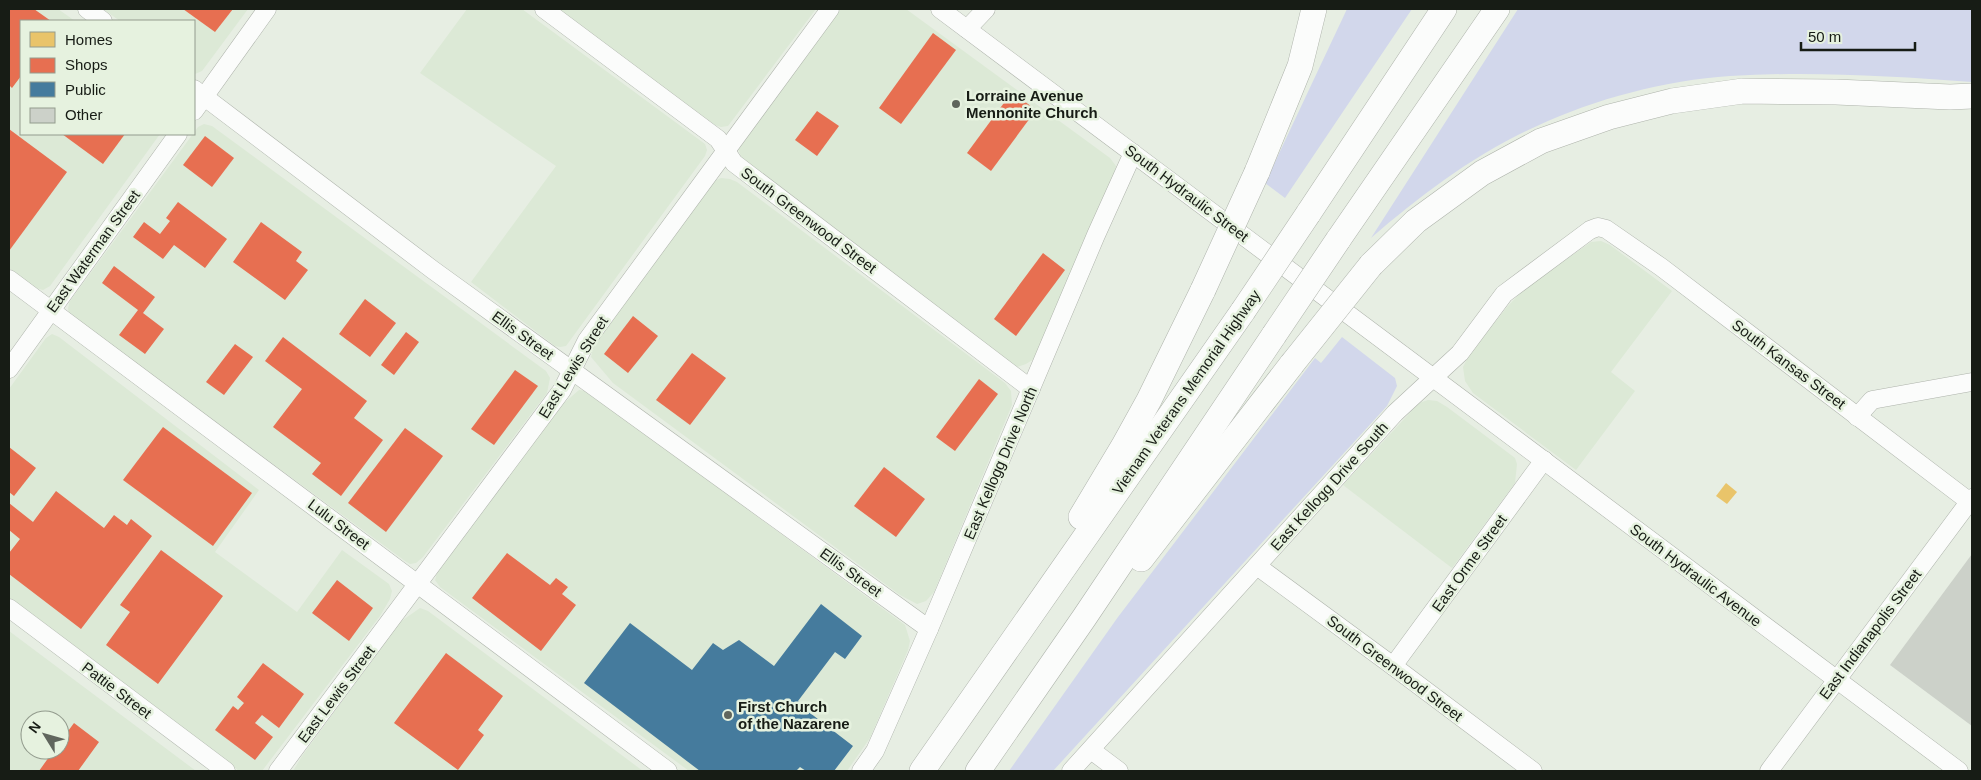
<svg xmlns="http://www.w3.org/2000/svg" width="1981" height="780" font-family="Helvetica,sans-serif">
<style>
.built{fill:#dce9d6;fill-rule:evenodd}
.green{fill:#d2d7eb}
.homes{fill:#e9c46a}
.shops{fill:#e76f51}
.public{fill:#457b9d}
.building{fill:#ccd1c9}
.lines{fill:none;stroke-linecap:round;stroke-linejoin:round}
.minor-casing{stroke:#aeb3ab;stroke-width:19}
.highway-casing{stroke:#aeb3ab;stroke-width:26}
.minor{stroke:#fbfcfb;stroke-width:18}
.highway{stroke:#fbfcfb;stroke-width:25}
.highway-bridge-casing{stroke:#aeb3ab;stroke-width:26;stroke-linecap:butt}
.highway-bridge{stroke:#fbfcfb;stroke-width:25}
.poi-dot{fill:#60665d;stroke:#e6f2df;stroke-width:2}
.labels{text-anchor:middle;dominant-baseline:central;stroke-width:5;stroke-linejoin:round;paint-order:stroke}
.poi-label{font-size:15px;font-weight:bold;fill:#171c15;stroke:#e6f2df;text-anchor:start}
.street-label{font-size:15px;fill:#171c15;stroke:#e6f2df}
</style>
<rect width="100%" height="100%" fill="#e7eee3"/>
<g class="built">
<path d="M9 9H58L75 21H21V134H160L50 286 43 290 36 288 9 268Z"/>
<path d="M103 9H248L202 71 195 74 194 21H120Z"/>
<path d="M467 9H522L705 144 707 150 705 156 566 346 560 347 555 346 471 282 556 166 420 73Z"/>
<path d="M557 9H816L728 126 721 127 715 125Z"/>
<path d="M841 9H906L1110 158 1116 166 1115 173 1034 359 1026 364 1017 367 1010 365 752 171 741 157 738 148 743 140Z"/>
<path d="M204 124 212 126 546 371 550 378 547 393 423 557 416 563 410 564 405 561 69 314 68 308 70 301 198 127Z"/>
<path d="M721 178 730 179 737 182 1005 383 1011 391 1012 405 934 592 926 601 917 604 900 595 613 383 591 357 594 343 714 181Z"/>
<path d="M1601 241 1610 245 1672 291 1611 372 1635 391 1576 470 1473 393 1465 381 1463 367 1469 355 1507 307 1524 289 1591 242Z"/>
<path d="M52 334 59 337 259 490 215 552 297 612 342 550 389 584 392 591 390 599 380 616 262 771H239L9 600V389L46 338Z"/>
<path d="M579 390 586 391 905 625 910 641 908 650 870 738 847 771H689L440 587 435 580 437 573 563 404Z"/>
<path d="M1428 400 1437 401 1447 407 1515 458 1517 464 1515 483 1452 568 1343 485 1419 403Z"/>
<path d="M420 608 428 611 643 771H293L302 756 400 622Z"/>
<path d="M9 631 196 771H9ZM30 720H60V750H30Z"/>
</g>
<g class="green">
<path d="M1347 9H1412L1285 198 1265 183Z"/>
<path d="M1518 9H1972V82C1893 76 1810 71 1730 76 1666 80 1595 99 1537 126 1476 153 1421 195 1371 238Z"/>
<path d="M1342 337 1395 378 1397 386 1387 406 1053 771H1009L1118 617 1315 358 1321 363Z"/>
</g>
<path class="homes" d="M1726 483 1737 492 1727 504 1716 496Z"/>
<g class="shops">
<path d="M9 9H34L51 21H21V76L12 88 9 85Z"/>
<path d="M183 9H233L215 32Z"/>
<path d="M933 33 956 50 901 124 879 108Z"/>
<path d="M1012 92 1036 110 991 171 967 153Z"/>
<path d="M817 111 839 126 817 156 795 140Z"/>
<path d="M9 129 67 172 9 251Z"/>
<path d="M62 134H125L103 164Z"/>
<path d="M205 136 234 158 212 187 183 165Z"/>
<path d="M178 202 227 239 205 268 174 245 163 259 133 237 144 222 160 234 170 221 166 218Z"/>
<path d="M261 222 302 252 296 261 308 270 285 300 233 262Z"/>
<path d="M1043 253 1065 270 1016 336 994 319Z"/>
<path d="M114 266 155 297 143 313 164 329 145 354 119 335 138 310 102 283Z"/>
<path d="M365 299 396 323 370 357 339 334Z"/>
<path d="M633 316 658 336 628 373 604 354Z"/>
<path d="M406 332 419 342 394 375 381 365Z"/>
<path d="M283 337 367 401 354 418 383 440 341 496 312 474 321 463 273 427 302 389 265 361Z"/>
<path d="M235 344 253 357 224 395 206 382Z"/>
<path d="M692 353 726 378 690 425 656 400Z"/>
<path d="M515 370 538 386 494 445 471 429Z"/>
<path d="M979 379 998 394 955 451 936 437Z"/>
<path d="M163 427 252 493 213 546 123 480Z"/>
<path d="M405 428 443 456 386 532 348 503Z"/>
<path d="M9 447 36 468 14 496 9 492Z"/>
<path d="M884 467 925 499 896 537 854 506Z"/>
<path d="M56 491 104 528 114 515 127 525 131 519 152 536 81 629 9 574V553L20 539 9 530V503L33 522Z"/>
<path d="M161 550 223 596 158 684 106 645 130 612 120 605Z"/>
<path d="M507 553 550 585 556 578 568 587 562 594 576 605 541 651 472 598Z"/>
<path d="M337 580 373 608 349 641 312 613Z"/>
<path d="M446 653 503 696 478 730 484 735 458 770 394 723Z"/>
<path d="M263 663 304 694 279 728 262 715 255 723 273 737 255 760 215 730 233 706 238 710 244 703 237 697Z"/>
<path d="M74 723 99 742 78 771H39L54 750H60V742Z"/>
</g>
<path class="public" d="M821 604 862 636 845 659 835 652 798 701 801 706 853 746 834 771H806L800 767 796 771H700L584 683 630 623 692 670 713 643 723 650 739 640 774 666Z"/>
<path class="building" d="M1972 554V726L1890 665Z"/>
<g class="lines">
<g class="minor-casing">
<g id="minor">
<path d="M87 9 103 21"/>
<path d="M544 9 718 139 734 163 1031 389"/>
<path d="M940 9 1959 771"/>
<path d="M967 29 986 9"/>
<path d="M194 89 433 270 929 629"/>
<path d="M194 111 267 9"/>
<path d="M9 279 668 771"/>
<path d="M9 369 178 134"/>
<path d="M1857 417 1872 400 1972 382"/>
<path d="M1257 566 1393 666 1533 771"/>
<path d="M9 608 226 771"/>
<path d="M1393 666 1544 460"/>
<path d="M1091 750 1119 771"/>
<path d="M278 771 562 390 587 340 830 9"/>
<path d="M861 771 875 751 929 629 1096 235 1133 153"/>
<path d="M1071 771 1395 413 1460 353 1504 294 1590 230 1598 227 1606 229 1661 267 1970 502"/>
<path d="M1769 771 1972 498"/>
</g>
</g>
<g class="highway-casing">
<g id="highway">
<path d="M1257 172 1300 66 1314 9"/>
<path d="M1308 214 1444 9"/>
<path d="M1338 240 1497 9"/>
<path d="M1371 265 1416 221 1482 173 1541 141 1609 117 1672 101 1743 91 1836 92 1950 97 1972 96"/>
<path d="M1081 517 1123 447 1149 400 1203 290"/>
<path d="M1141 559 1292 364"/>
<path d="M922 771 1243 311"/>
<path d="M978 771 1084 618 1274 335"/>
</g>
</g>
<use href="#minor" class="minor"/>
<use href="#highway" class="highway"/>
<g class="highway-bridge-casing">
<g id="highway-bridge">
<path d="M1203 290 1257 172"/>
<path d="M1243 311 1308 214"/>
<path d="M1274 335 1338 240"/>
<path d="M1292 364 1371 265"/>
</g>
</g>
<use href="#highway-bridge" class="highway-bridge"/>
</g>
<g class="poi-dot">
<circle cx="956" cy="104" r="5"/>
<circle cx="728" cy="715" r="5"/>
</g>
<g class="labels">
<g class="poi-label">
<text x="966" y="95">Lorraine Avenue<tspan x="966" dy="17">Mennonite Church</tspan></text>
<text x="738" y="706">First Church<tspan x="738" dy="17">of the Nazarene</tspan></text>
</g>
<g class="street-label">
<text transform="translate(1187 193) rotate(37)">South Hydraulic Street</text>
<text transform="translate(809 220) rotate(37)">South Greenwood Street</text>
<text transform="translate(93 251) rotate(-54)">East Waterman Street</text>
<text transform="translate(523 335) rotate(36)">Ellis Street</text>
<text transform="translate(1789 364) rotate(37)">South Kansas Street</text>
<text transform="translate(573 367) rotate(-58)">East Lewis Street</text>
<text transform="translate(1186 392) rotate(-55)">Vietnam Veterans Memorial Highway</text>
<text transform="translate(1000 463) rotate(-67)">East Kellogg Drive North</text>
<text transform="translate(1329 486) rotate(-48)">East Kellogg Drive South</text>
<text transform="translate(339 524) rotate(37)">Lulu Street</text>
<text transform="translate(1469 563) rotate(-54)">East Orme Street</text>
<text transform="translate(851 572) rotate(36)">Ellis Street</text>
<text transform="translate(1696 575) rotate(37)">South Hydraulic Avenue</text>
<text transform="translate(1870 634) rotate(-53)">East Indianapolis Street</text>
<text transform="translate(1395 668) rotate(37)">South Greenwood Street</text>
<text transform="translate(117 690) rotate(37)">Pattie Street</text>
<text transform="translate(336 694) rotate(-53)">East Lewis Street</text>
</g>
</g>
<rect width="1981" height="780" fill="none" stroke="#171c15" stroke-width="20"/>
<rect x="20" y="20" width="175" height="115" fill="#e6f2df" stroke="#939c8e"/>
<rect x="30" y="32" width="25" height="15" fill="#e9c46a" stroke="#939c8e"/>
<text x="65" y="45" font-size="15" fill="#171c15">Homes</text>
<rect x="30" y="58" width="25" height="15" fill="#e76f51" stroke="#939c8e"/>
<text x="65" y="70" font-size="15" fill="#171c15">Shops</text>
<rect x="30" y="82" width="25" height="15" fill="#457b9d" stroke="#939c8e"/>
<text x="65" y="95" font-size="15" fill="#171c15">Public</text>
<rect x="30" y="108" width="25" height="15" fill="#ccd1c9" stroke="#939c8e"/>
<text x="65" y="120" font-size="15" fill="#171c15">Other</text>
<g transform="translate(45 735) rotate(307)"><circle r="24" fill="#e6f2df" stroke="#939c8e"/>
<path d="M0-4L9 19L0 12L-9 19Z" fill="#60665d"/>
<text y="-8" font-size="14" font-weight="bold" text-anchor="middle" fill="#171c15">N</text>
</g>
<path d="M1801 42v8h114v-8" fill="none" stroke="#171c15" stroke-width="2.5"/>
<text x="1808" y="42" font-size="15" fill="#171c15" stroke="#e6f2df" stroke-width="4" paint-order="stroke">50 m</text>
</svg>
